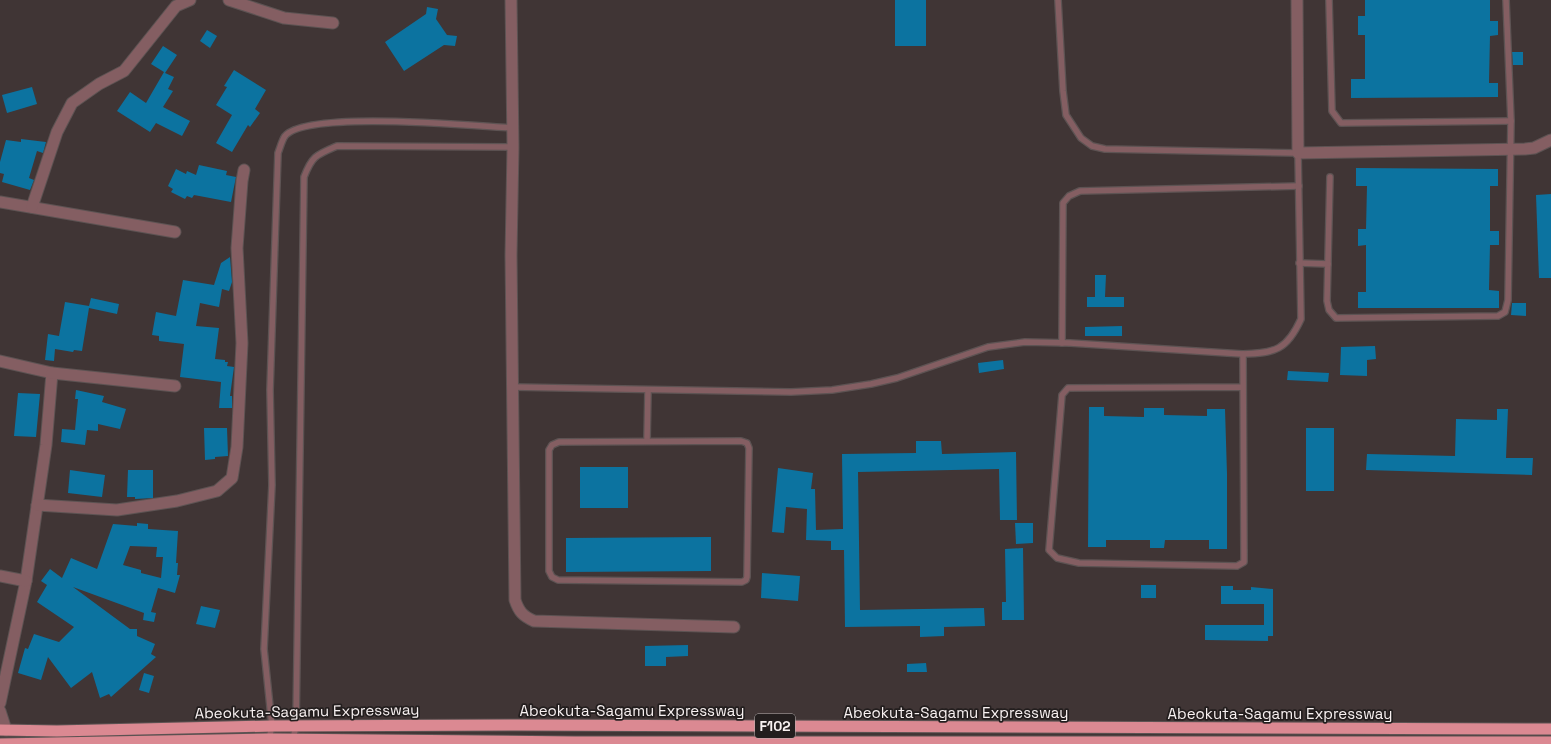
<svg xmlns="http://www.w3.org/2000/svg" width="1551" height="744" font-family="'Space Grotesk',sans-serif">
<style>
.building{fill:#0c73a0;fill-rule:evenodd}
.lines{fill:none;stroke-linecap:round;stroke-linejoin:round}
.service-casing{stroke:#5d5353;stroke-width:8}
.minor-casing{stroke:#5d5353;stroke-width:13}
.trunk-casing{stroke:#5d5353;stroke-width:13}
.service{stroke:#845e62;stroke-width:5.5}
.minor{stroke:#845e62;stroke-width:11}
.trunk{stroke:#db8992;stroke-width:11}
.labels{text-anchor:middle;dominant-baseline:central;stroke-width:3.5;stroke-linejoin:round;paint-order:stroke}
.shield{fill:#231e1e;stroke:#b8b2b2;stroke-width:1}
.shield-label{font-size:14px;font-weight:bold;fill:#f8f1f1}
.street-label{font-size:15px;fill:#f8f1f1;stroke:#231e1e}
</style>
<rect width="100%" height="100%" fill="#403535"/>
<g class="building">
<rect x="895" y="0" width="31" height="46"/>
<path d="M1365 0H1490V21H1498V35L1490 36 1489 83H1498V97L1351 98V79H1365V35H1358V16H1365Z"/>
<path d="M427 7 438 9 436 19 447 35 457 36 455 46 444 45 404 71 385 42 426 14Z"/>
<path d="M207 30 217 36 210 48 200 41Z"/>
<path d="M163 46 177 55 165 73 174 77 168 89 173 91 163 107 190 121 182 136 156 123 150 132 117 111 130 92 146 103 164 72 151 64Z"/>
<path d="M1512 52H1523V65H1513Z"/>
<path d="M234 70 266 90 255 109 260 113 250 127 248 125 232 152 216 143 232 115 216 105 227 87 224 86Z"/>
<path d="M32 87 37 104 7 113 2 95Z"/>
<path d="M21 139 46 142 43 153 37 151 29 178 34 180 30 190 2 182 4 174 0 173V162L6 140 21 142Z"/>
<path d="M199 165 227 171 226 175 236 177 231 202 194 195 192 198 187 196 185 199 171 192 173 189 168 186 176 169 186 174 187 171 196 175Z"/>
<path d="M1356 168 1498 169V186H1490V231H1499V245H1490L1489 290 1499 291V308H1358V292H1366V245L1358 246V229H1366L1367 186H1356Z"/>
<path d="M1551 194V278H1539L1536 195Z"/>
<path d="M230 257 232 282 229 291 222 289 219 307 200 303 196 326 219 328 215 359 225 360V362H228L227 366 234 367 230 396H232V408H219L221 382 180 377 184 344 159 341V336L152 335 156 312 176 316 183 280 214 285 221 263Z"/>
<path d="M1095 275H1106L1105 297H1124V307H1087V297H1095Z"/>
<path d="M91 298 119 304 117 314 89 308 82 351 74 350 73 352 55 349 54 361 45 360 48 334 59 336 65 302 89 306Z"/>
<path d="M1512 303H1526V316L1511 315Z"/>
<path d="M1122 326V336H1085V327Z"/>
<path d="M1375 346 1376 359 1367 360V376L1340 375 1341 347Z"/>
<path d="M1003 360 1004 369 979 373 978 363Z"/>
<path d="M1288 371 1329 373 1328 382 1287 380Z"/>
<path d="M76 390 104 396 102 402 126 409 120 429 98 424V431L87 430 85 445 61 442 62 429 75 430 78 399H75Z"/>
<path d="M18 393 40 394 36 437 14 436Z"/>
<path d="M1089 407H1104V416L1144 417V408H1164V415L1207 416V409H1225L1227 474V549H1209V540H1165L1164 548H1150V540H1106V547H1088Z"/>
<path d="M1497 409H1508L1506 458H1533L1532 475 1366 470 1367 454 1455 456 1456 419 1497 420Z"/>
<path d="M204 428H227L228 456 215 457V459L205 460Z"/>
<rect x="1306" y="428" width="28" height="63"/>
<path d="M916 441H941L942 454 1016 452 1017 520H1000L999 469 858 472 860 610 984 608 985 626 944 627V636L920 637V626L845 627 844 550H831V541L806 540 807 509 786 507 784 533 772 532 778 468 813 473 811 489H815L816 530 843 529 842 454 916 453Z"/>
<rect x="580" y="467" width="48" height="41"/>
<path d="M70 470 105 475 102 497 68 493Z"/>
<path d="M128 470H153V498L135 499V497H127Z"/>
<path d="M137 523 148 524V529L178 531 176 563H178L177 575H180L175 593 158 588 151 612 156 613 154 622 143 620 144 613 73 587 130 629H137V636L155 644 151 654 156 657 111 697 109 694 100 698 92 672 71 688 48 657 41 680 18 673 25 648 28 649 34 634 59 642 74 627 37 602 47 585 41 581 50 569 62 578 71 558 97 569 113 524 137 526ZM130 546 157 547 156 557H163L161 578 141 573V570L123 565Z"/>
<path d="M1015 523H1033V543L1016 544Z"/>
<path d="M711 537V571L566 572V538Z"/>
<path d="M1023 548 1024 620H1002V602H1006L1005 549Z"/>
<path d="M762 573 800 576 798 601 761 598Z"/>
<rect x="1141" y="585" width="15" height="13"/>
<path d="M1221 586H1233V590H1251V587L1273 589V636H1268V641L1205 640V625H1264V604H1221Z"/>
<path d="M201 606 220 610 215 628 196 624Z"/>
<path d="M688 645V656L666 657V666H645V646Z"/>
<path d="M926 663 927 672H907V664Z"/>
<path d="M144 673 154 676 149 693 139 690Z"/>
</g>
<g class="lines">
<g class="service-casing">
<g id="service">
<path d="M1329 0 1332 111 1341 123 1511 121"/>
<path d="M1330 177 1327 301 1329 310 1336 318 1498 316 1505 312 1508 300 1511 121 1506 0"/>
<path d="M1299 263 1328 264"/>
<path d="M1062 343 1063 203 1069 196 1080 191 1299 186"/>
<path d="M1243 354 1244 555V562L1237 566 1079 563 1057 558 1049 550 1062 395 1068 388 1243 387"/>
<path d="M512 387 791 392 832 390 871 384 897 378 988 347 1025 342 1070 343 1243 354C1275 353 1287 350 1301 319L1298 153 1105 149 1092 146 1081 138 1066 115 1063 91 1058 0"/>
<path d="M647 441 648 391"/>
<path d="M741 441 747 443 749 448 747 577 746 580 742 582 558 580 552 577 549 571V450L552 445 559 442Z"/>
<path d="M269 739 272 726 264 649 272 485 270 390 278 153C280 148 282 140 285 136 307 110 474 126 513 128"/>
<path d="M293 739 296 726 304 177C312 156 316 155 337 146L513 147"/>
</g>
</g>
<g class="minor-casing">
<g id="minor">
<path d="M229 0 284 18 333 23"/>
<path d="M511 0 513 147 511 255 515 600C519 612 523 616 534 621L734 627"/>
<path d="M1297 0 1298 153 1525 149 1534 148 1551 140"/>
<path d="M0 202 175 232"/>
<path d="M32 207 57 132 72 103 99 84 124 71 176 6 190 0"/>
<path d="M0 361 52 373 46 445 26 581 0 703"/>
<path d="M52 373 175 386"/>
<path d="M37 505 117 510 177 501 217 491 232 478 237 447 242 343 237 248 242 181 244 170"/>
<path d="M0 576 26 581"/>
<path d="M0 711 6 730"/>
</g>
</g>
<g class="trunk-casing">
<g id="trunk">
<path d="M0 730 57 731 272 726 517 725 1551 729"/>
<path d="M0 744 269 739 575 742H1551"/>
</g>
</g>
<use href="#service" class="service"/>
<use href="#minor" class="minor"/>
<use href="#trunk" class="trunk"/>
</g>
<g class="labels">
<rect class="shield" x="755" y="714" width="40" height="24" rx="3"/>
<g class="shield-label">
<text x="775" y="726">F102</text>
</g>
<g class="street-label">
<text x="632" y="710">Abeokuta-Sagamu Expressway</text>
<text transform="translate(307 711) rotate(-1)">Abeokuta-Sagamu Expressway</text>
<text x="956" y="712">Abeokuta-Sagamu Expressway</text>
<text x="1280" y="713">Abeokuta-Sagamu Expressway</text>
</g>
</g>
</svg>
